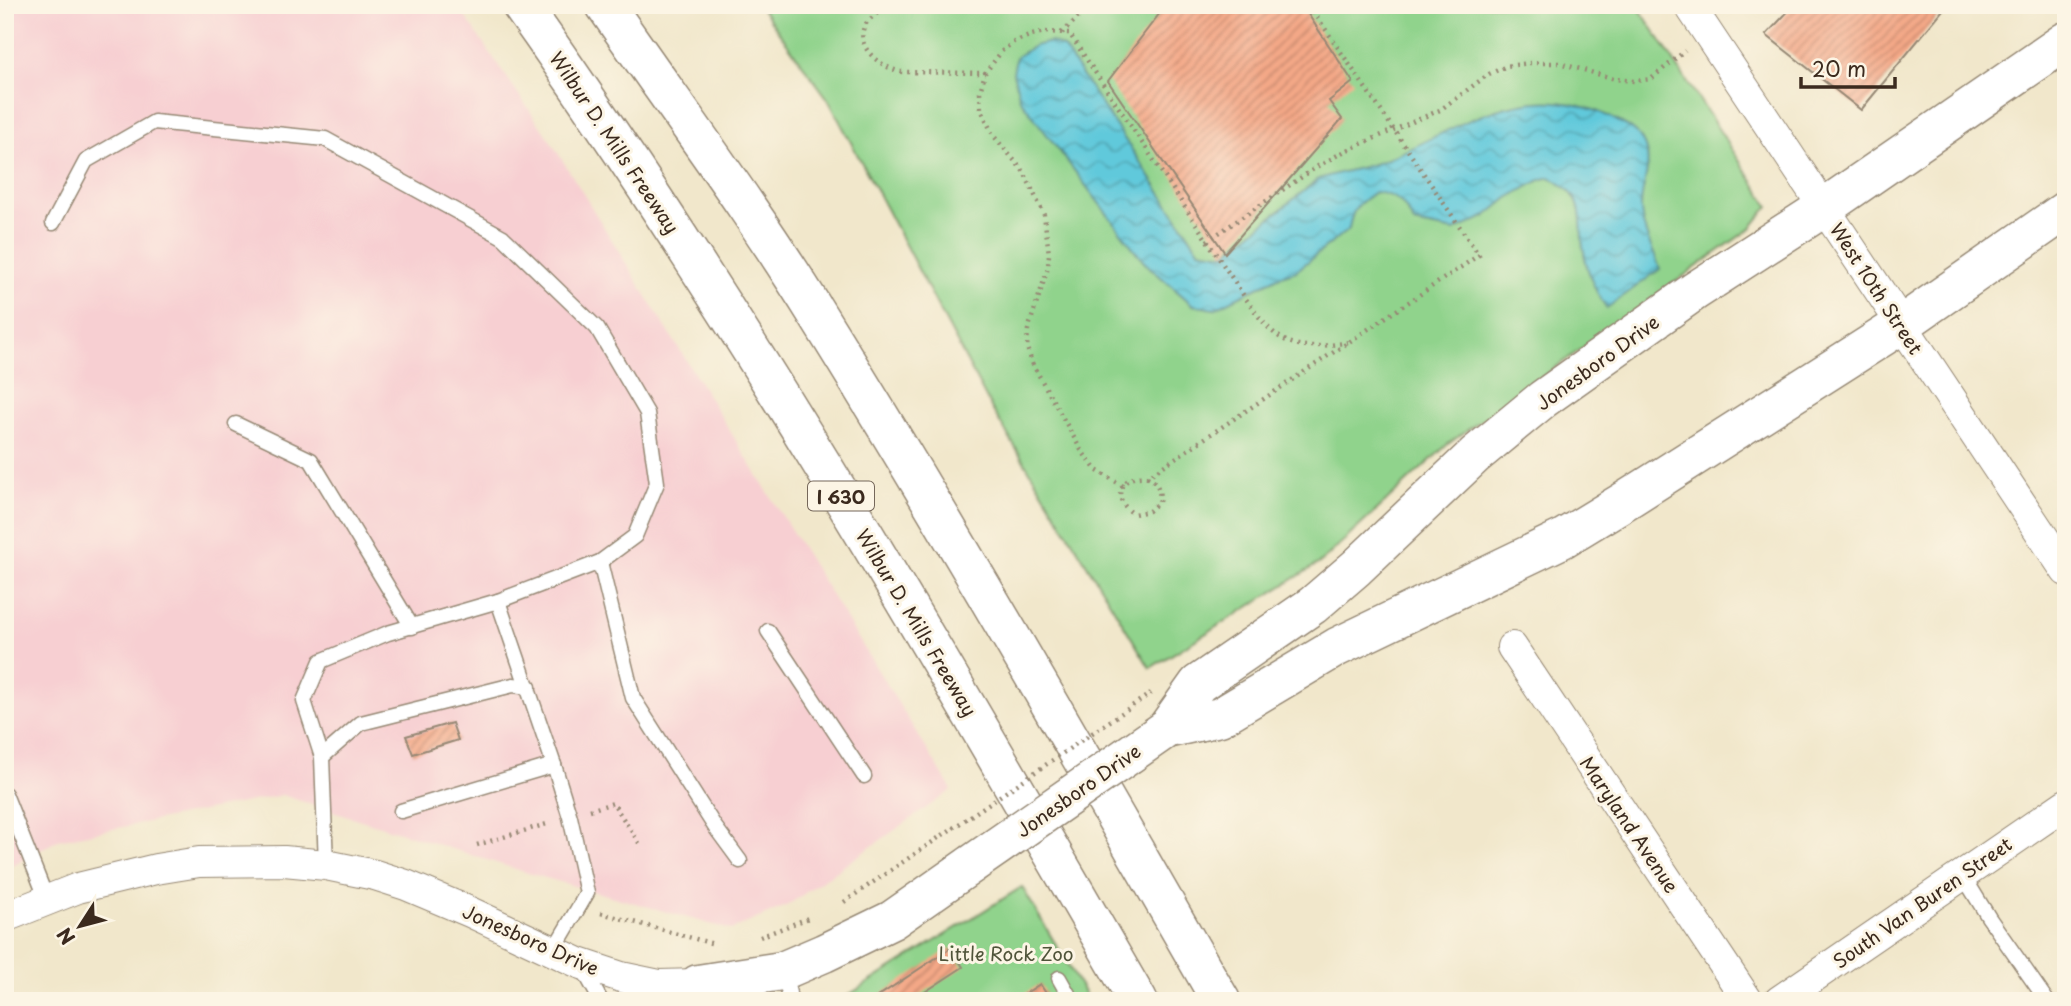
<svg xmlns="http://www.w3.org/2000/svg" width="2071" height="1006" font-family="'Playpen Sans',sans-serif">
<style>
.built{fill:#f7cfd2}
.green{fill:#90d38c;stroke:#667e55;stroke-width:2}
.water{fill:url(#water-waves);stroke:#4e7a7c;stroke-width:2}
.building{fill:url(#building-hatch)}
.lines{fill:none;stroke-linecap:round;stroke-linejoin:round}
.lane-casing{stroke:#968874;stroke-width:17}
.street-casing{stroke:#968874;stroke-width:32}
.secondary-casing{stroke:#968874;stroke-width:41}
.highway-casing{stroke:#968874;stroke-width:41}
.path{stroke:#968874;stroke-width:4.5;stroke-dasharray:2 5;stroke-linecap:butt}
.lane{stroke:#fff;stroke-width:14}
.street{stroke:#fff;stroke-width:30}
.secondary{stroke:#fff;stroke-width:38}
.highway{stroke:#fff;stroke-width:38}
.secondary-bridge-casing{stroke:#968874;stroke-width:41;stroke-linecap:butt}
.path-bridge{stroke:#968874;stroke-width:4.5;stroke-dasharray:2 5;stroke-linecap:butt}
.secondary-bridge{stroke:#fff;stroke-width:38}
.labels{text-anchor:middle;dominant-baseline:central;stroke-width:6;stroke-linejoin:round;paint-order:stroke}
.shield{fill:#fcf5e5;stroke:#75675a;stroke-width:2}
.shield-label{font-size:18px;font-weight:bold;fill:#3b2a1e}
.street-label{font-size:19px;fill:#3b2a1e;stroke:#fcf5e5}
.park-label{font-size:19px;fill:#50543a;stroke:#fcf5e5}
</style>
<defs>
<pattern id="water-waves" width="16" height="10" patternUnits="userSpaceOnUse" patternTransform="scale(1.75)"><rect width="16" height="10" fill="#60c9db"/><path d="M0 5q4-4 8 0t8 0" fill="none" stroke="#50a3b1"/></pattern>
<pattern id="building-hatch" width="6" height="6" patternUnits="userSpaceOnUse" patternTransform="scale(1.75)"><rect width="6" height="6" fill="#f4a887"/><path d="M-1 1l2-2M0 6l6-6M5 7l2-2" fill="none" stroke="#c7896e"/></pattern>
</defs>
<rect width="100%" height="100%" fill="#fcf5e5"/>
<filter id="ink" filterUnits="userSpaceOnUse"><feTurbulence type="fractalNoise" baseFrequency=".0143" numOctaves="2"/><feDisplacementMap in="SourceGraphic" scale="14" xChannelSelector="R" yChannelSelector="G"/><feConvolveMatrix kernelMatrix="1 2 1 2 8 2 1 2 1" color-interpolation-filters="sRGB"/></filter>
<filter id="wash" filterUnits="userSpaceOnUse"><feTurbulence type="fractalNoise" baseFrequency=".00686" numOctaves="4" result="noise"/><feDisplacementMap in="SourceGraphic" scale="28" xChannelSelector="R" yChannelSelector="G"/><feGaussianBlur stdDeviation="1.57" result="paint"/><feColorMatrix in="noise" values="0 0 0 0 0 0 0 0 0 0 0 0 0 0 0 0 0 1.4 0 .05"/><feComposite in="paint" operator="in"/></filter>
<g filter="url(#wash)">
<rect width="100%" height="100%" fill="#f1e7cb"/>
<path class="built" d="M5 5H457L550 140 952 790 788 905 731 930 528 873 282 795 58 840 5 870Z"/>
<g class="green">
<path d="M759 5H1637L1769 206 1751 228 1448 444 1321 562 1150 668 992 409 828 99Z"/>
<path d="M1022 887 1089 1001H839Z"/>
</g>
<path class="water" d="M1050 42 1063 47 1199 250 1225 254 1319 179C1340 171 1364 169 1385 160 1461 128 1524 75 1610 117 1622 124 1636 128 1643 142 1655 166 1640 185 1641 209 1642 230 1653 250 1660 269L1607 308C1594 292 1586 267 1583 247 1580 230 1584 208 1572 194 1567 187 1557 182 1550 177L1540 180 1508 198 1485 217 1454 231 1414 223C1403 202 1399 196 1375 192 1358 204 1352 208 1349 229L1296 271 1278 277 1214 309 1193 305 1144 262 1020 99 1013 73 1016 57 1034 46Z"/>
<g id="blocks">
<g class="building">
<path d="M1166 5H1302L1353 82 1329 101 1342 119 1225 253 1108 81Z"/>
<path d="M1794 5H1947L1861 110 1766 35Z"/>
<path d="M452 723 458 740 413 754 406 736Z"/>
<path d="M951 948 963 967 911 1001H871Z"/>
<path d="M1040 984 1051 1001H1014Z"/>
</g>
</g>
</g>
<g filter="url(#ink)">
<use href="#blocks" fill-opacity="0" stroke="#968874" stroke-width="2"/>
<g class="lines">
<g class="lane-casing">
<g id="lane">
<path d="M53 223 86 161 154 122 325 139 503 237 597 328 647 413 657 483 635 536 600 562 498 601"/>
<path d="M236 424 311 460 412 627"/>
<path d="M600 562 633 698 715 827 740 861"/>
<path d="M768 631 864 776"/>
<path d="M322 757 361 723 513 685 529 687"/>
<path d="M5 794 47 900"/>
<path d="M401 811 554 765"/>
<path d="M326 865 322 757 304 701 321 661 388 633 498 601 554 765 570 817 587 893 553 951"/>
<path d="M1962 874 1989 918 2047 1001"/>
<path d="M582 967 601 1001"/>
<path d="M783 972 789 993 785 1001"/>
<path d="M1059 978 1072 1001"/>
</g>
</g>
<g class="street-casing">
<g id="street">
<path d="M1689 5 2066 571"/>
<path d="M1512 647 1748 1001"/>
<path d="M5 917 78 888 156 869 199 862 284 861 326 865 375 875 406 885 470 912 579 963 621 977 659 985 698 984"/>
<path d="M1779 1001 2066 804"/>
</g>
</g>
<g class="secondary-casing">
<g id="secondary">
<path d="M1166 729 1198 684 1313 605 1356 568 1475 455 1543 399 1695 291 1825 207 2066 41"/>
<path d="M1166 729 1220 717 1337 647 1562 539 1631 497 1901 325 2066 210"/>
<path d="M698 984 782 971 824 953 892 920 972 864"/>
</g>
</g>
<g class="highway-casing">
<g id="highway">
<path d="M521 5C748 324 942 663 1138 1001"/>
<path d="M605 5C676 108 752 209 818 316 958 541 1089 771 1221 1001"/>
</g>
</g>
<g class="path">
<path d="M889 5C881 11 868 18 864 27 855 50 885 69 902 72L985 73"/>
<path d="M1062 33 1091 5"/>
<path d="M1207 241 1318 166 1345 151 1440 110 1489 74 1507 66 1530 63H1559L1615 79 1634 81 1651 79 1685 51"/>
<path d="M1147 477C1158 482 1161 491 1159 502L1149 511 1134 514C1110 499 1119 474 1147 477L1479 255 1309 5"/>
<path d="M1123 486 1096 470 1081 450 1033 365 1027 348 1028 330 1048 268 1049 254 1044 215 1024 172 993 135 981 109 980 92 985 73 1002 51 1014 42 1032 35 1044 32 1069 33 1246 299C1278 346 1293 352 1349 342"/>
<path d="M590 810 613 803 641 846"/>
<path d="M477 845 550 823"/>
<path d="M844 902 953 828"/>
<path d="M601 913 714 944"/>
<path d="M760 937 811 917"/>
</g>
<use href="#lane" class="lane"/>
<use href="#street" class="street"/>
<use href="#secondary" class="secondary"/>
<use href="#highway" class="highway"/>
<g class="secondary-bridge-casing">
<path id="secondary-bridge" d="M972 864 1166 729"/>
</g>
<path class="path-bridge" d="M953 828 1151 693"/>
<use href="#secondary-bridge" class="secondary-bridge"/>
</g>
</g>
<g class="labels">
<rect class="shield" x="808" y="481.5" width="66" height="29" rx="5"/>
<g class="shield-label">
<text x="841" y="496">I 630</text>
</g>
<g class="street-label">
<text transform="translate(615 142) rotate(56)">Wilbur D. Mills Freeway</text>
<text transform="translate(1877 288) rotate(57)">West 10th Street</text>
<text transform="translate(1597 362) rotate(-36)">Jonesboro Drive</text>
<text transform="translate(917 622) rotate(59)">Wilbur D. Mills Freeway</text>
<text transform="translate(1078 790) rotate(-35)">Jonesboro Drive</text>
<text transform="translate(1630 824) rotate(56)">Maryland Avenue</text>
<text transform="translate(1922 902) rotate(-35)">South Van Buren Street</text>
<text transform="translate(531 939) rotate(24)">Jonesboro Drive</text>
</g>
<g class="park-label">
<text x="1006" y="953">Little Rock Zoo</text>
</g>
</g>
<rect width="2071" height="1006" fill="none" stroke="#fcf5e5" stroke-width="28"/>
<g transform="translate(80 926) rotate(234)" stroke="#fcf5e5" stroke-width="5" paint-order="stroke">
<path d="M0-5L12 26L0 18L-12 26Z" fill="#3b2a1e"/>
<text y="-10" font-size="19" font-weight="bold" text-anchor="middle" fill="#3b2a1e">N</text>
</g>
<path d="M1801 77v10h94v-10" fill="none" stroke="#3b2a1e" stroke-width="3.5"/>
<text x="1812" y="77" font-size="21" fill="#3b2a1e" stroke="#fcf5e5" stroke-width="5" paint-order="stroke">20 m</text>
</svg>
